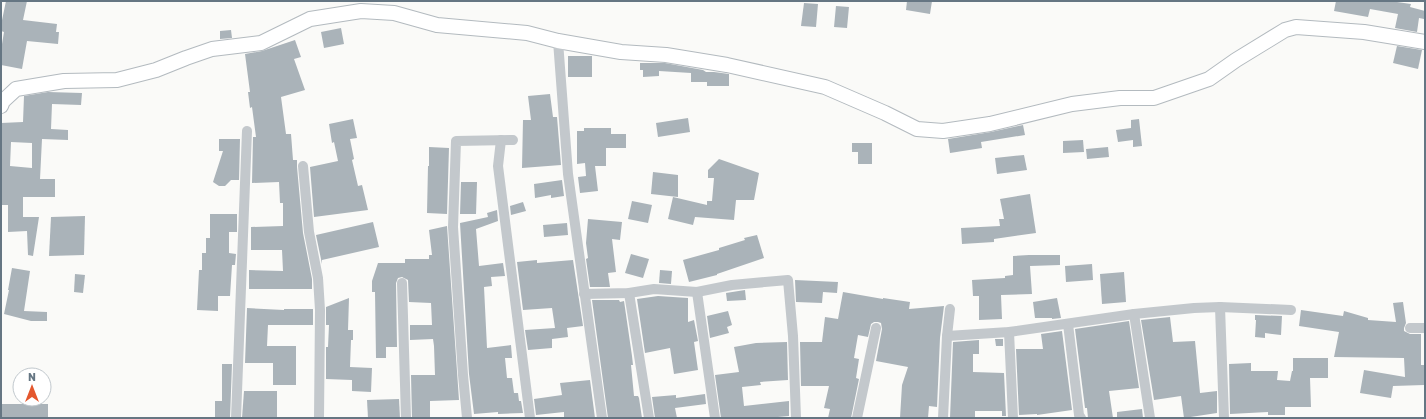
<svg xmlns="http://www.w3.org/2000/svg" width="1426" height="419" font-family="Rubik,sans-serif">
<style>
.building{fill:#aab3b9;fill-rule:evenodd}
.lines{fill:none;stroke-linecap:round;stroke-linejoin:round}
.secondary-casing{stroke:#b3babf;stroke-width:16}
.street{stroke:#c3c8cc;stroke-width:10}
.secondary{stroke:#fff;stroke-width:14}
</style>
<rect width="100%" height="100%" fill="#fafaf8"/>
<g class="building">
<path d="M6 1H27L23 20 57 24 56 32H59L58 44 27 41 22 69 1 65V50L4 32 1 31V25Z"/>
<path d="M907 1H932L930 14 906 10Z"/>
<path d="M1336 1H1390L1411 4 1410 7 1425 11 1424 19 1419 18 1417 32 1395 28 1398 14 1370 9 1368 17 1334 11Z"/>
<path d="M804 3 818 4 816 27 801 26Z"/>
<path d="M836 6 849 7 847 28 834 27Z"/>
<path d="M341 28 344 44 324 48 321 32Z"/>
<path d="M231 30 232 38 220 39V31Z"/>
<path d="M295 40 301 57 294 59 305 90 281 97 286 134H291L293 160H297V167L303 233 312 279V289H249V270L283 271 282 250H251V227L283 226V203H280L279 182 252 183 253 137H256L252 107 250 108 248 92H250L245 54 262 51Z"/>
<path d="M1397 46 1422 50 1418 69 1393 63Z"/>
<rect x="568" y="56" width="24" height="21"/>
<path d="M640 63H665L703 70 706 72H714L729 74V86H707V82H691V73L659 71V76L643 77V70H640Z"/>
<path d="M48 92 82 93 81 105 52 104 51 129 68 130V140L42 139 40 179H55V197H23V217H39L33 256 28 255 27 231 8 232V205H1V123L23 122 24 96ZM11 142 32 143V168L10 166Z"/>
<path d="M550 94 553 117H557L561 165 522 168 523 120H531L528 96Z"/>
<path d="M688 118 690 132 658 137 656 123Z"/>
<path d="M353 119 357 138 350 139 354 159 352 160 358 186 362 185 368 210 314 217 310 167 338 161 334 142 332 143 329 124Z"/>
<path d="M1139 119 1142 146 1133 147V140L1118 142 1116 130 1131 128V120Z"/>
<path d="M1023 125 1025 135 981 142 982 148 950 153 948 139 991 132Z"/>
<path d="M584 128H611V134H626V148H606V166H595L598 191 580 193 578 177 586 176 585 163 577 164V131H584Z"/>
<path d="M219 139H240L239 180H231L225 186H219L213 182 223 151H219Z"/>
<path d="M1083 140 1084 152 1063 153V141Z"/>
<path d="M852 143H872V164H858V152H852Z"/>
<path d="M429 147 449 148 447 214 427 213 428 166H429Z"/>
<path d="M1108 147 1109 157 1087 159 1086 149Z"/>
<path d="M1024 155 1027 170 997 174 995 158Z"/>
<path d="M719 159 759 173 754 200H736L734 220 695 217 693 225 668 219 673 197 707 205V201H712L714 178H708V170Z"/>
<path d="M653 172 678 175V197L651 194Z"/>
<path d="M562 180 564 196 551 198V195L535 198 534 184Z"/>
<path d="M461 182H477L476 214H460Z"/>
<path d="M1030 194 1036 233 994 239V242L962 244 961 228 1000 226 999 219H1004L1000 199Z"/>
<path d="M632 201 652 205 648 223 628 219Z"/>
<path d="M523 202 526 211 511 215 510 206Z"/>
<path d="M497 210 498 221 476 229 479 266 503 263 505 276 491 277 492 286 484 287 487 348 511 345 512 358H505L507 378H512L514 393H518L519 401H521L523 413 498 414V412L474 414 469 374 460 223 488 217 487 213Z"/>
<path d="M210 214H237V232H229V253L236 254 235 265H232L230 296H218V311L197 310 199 270H202V253H206V238H210Z"/>
<path d="M85 216 84 255 49 256 51 217Z"/>
<path d="M588 219 622 222 620 240 612 239 616 272 608 273 610 287H590L586 259 588 258 586 243Z"/>
<path d="M373 222 379 247 322 260V264L316 235Z"/>
<path d="M567 223 568 235 544 237 543 225Z"/>
<path d="M447 226 459 400 430 401V418H412L411 375H435L434 346 433 339 410 340V325H432L431 303 409 302 408 280 402 277 398 278 396 283 397 347H386V358H376L375 292H372V281L378 263H405V259H429V255H432L429 230Z"/>
<path d="M757 235 764 258 717 274V275L689 282 683 260 719 250V248L745 240 744 238Z"/>
<path d="M631 254 649 259 643 278 625 273Z"/>
<path d="M1029 255H1060V265L1030 266 1032 294 1001 295 1002 319 979 320V296H973L972 280 1005 278V276L1013 275V256Z"/>
<path d="M537 260V263L573 260 583 326 567 328 568 337 552 339V348L528 350 525 330 555 328 552 308 523 310 517 262Z"/>
<path d="M1092 264 1093 280 1066 282 1065 266Z"/>
<path d="M12 268 30 271 24 311 47 312V321H31L4 314 9 290H8Z"/>
<path d="M660 270 672 271 671 284 659 283Z"/>
<path d="M1124 272 1126 302 1102 304 1100 274Z"/>
<path d="M75 274 85 275 83 293 74 292Z"/>
<path d="M795 280 838 282 837 293 823 292 822 303 796 302Z"/>
<path d="M745 290 746 300 727 301 726 293Z"/>
<path d="M843 292 883 299V298L910 302 909 309 944 306 940 338 937 407 929 406 928 418H900L902 385 908 367 876 361 882 329 881 323 878 322H874L871 324 868 337 858 335 854 358 859 359 856 378 859 379 851 418H828L830 409 824 408 829 386H801L800 342H822L825 317 838 319Z"/>
<path d="M658 296 688 298V322L694 320 698 341 694 342 698 370 674 374 670 348 645 353 637 299Z"/>
<path d="M349 298 348 330H353V340H351L350 367 372 368 371 392 352 391V380L326 379V347H328L329 325H326V307Z"/>
<path d="M1057 298 1061 318 1052 319V318H1035L1033 302Z"/>
<path d="M592 300H619L620 302 624 301 632 356 633 365H631L634 396H638L639 398 642 418H608Z"/>
<path d="M1403 302 1406 323 1404 328V331L1410 334H1421V365H1424V385L1393 386 1391 398 1360 393 1364 370 1405 377 1404 358 1334 357 1339 332 1299 326 1301 310 1343 316 1344 311 1368 318V320L1396 322 1393 303Z"/>
<path d="M247 308 284 310V309H313V325H268L267 346H296V385H273V363H245Z"/>
<path d="M728 311 732 325 727 327 729 333 710 338 707 316Z"/>
<path d="M1255 315 1282 316 1281 335 1265 333V338L1255 337 1256 320H1255Z"/>
<path d="M1170 317 1173 342 1195 341 1200 393 1217 391V413L1184 418 1181 396 1154 400 1141 320Z"/>
<path d="M1129 321 1139 388 1109 391 1113 418H1088L1087 408H1085L1075 329Z"/>
<path d="M1062 331 1072 410 1037 415V414L1019 415 1016 349H1043L1041 334Z"/>
<path d="M995 339H1003V346H996Z"/>
<path d="M979 340V354H973V372L1004 373 1006 416H1002V411H975V418H950L953 342Z"/>
<path d="M787 342 788 380 760 382 761 385 742 387 744 406 789 401V416L767 418H721L715 375 739 372 734 347 756 343Z"/>
<path d="M1293 358H1328V378H1310L1311 407H1285V415H1268V412L1230 414 1229 364 1251 363V371H1278L1277 380 1290 381 1292 371H1293Z"/>
<path d="M222 364H232L230 418H215V401H222Z"/>
<path d="M590 380 595 418H564V412L536 415 534 399 562 395 560 383Z"/>
<path d="M244 391H277V418H242Z"/>
<path d="M705 394 706 404 675 408 677 418H655L652 397 676 395V398Z"/>
<path d="M399 399 400 418H368L367 400Z"/>
<rect x="1" y="404" width="47" height="14"/>
<path d="M1142 409 1143 418H1117V412Z"/>
</g>
<g class="lines">
<g class="secondary-casing">
<path id="secondary" d="M1 106 3 101 16 89 64 81 117 80 156 70 186 58 212 49 261 43 310 19 361 11 394 13 437 25 527 33 558 41 621 52 666 55 727 65 825 87 885 113 917 129 943 131 990 124 1072 104 1120 98H1154L1209 79 1236 60 1285 30 1296 27 1364 32 1425 42"/>
</g>
<g class="street">
<path d="M558 41 568 174 602 418"/>
<path d="M501 140 498 166 530 418"/>
<path d="M303 166 309 232 318 278 320 310 319 418"/>
<path d="M402 283 406 418"/>
<path d="M697 292 715 418"/>
<path d="M629 293 649 418"/>
<path d="M584 294 629 293 654 289 697 292 732 285 788 280 793 336 796 418"/>
<path d="M1220 307 1224 418"/>
<path d="M1134 314 1150 418"/>
<path d="M1068 324 1079 415 1081 418"/>
<path d="M1410 328H1425"/>
<path d="M1009 332 1013 418"/>
<path d="M947 336 1009 332 1134 314 1194 308 1220 307 1291 310"/>
<path d="M236 418 247 131"/>
<path d="M467 418 463 375 453 227 456 141 513 140"/>
<path d="M857 418 876 328"/>
<path d="M943 418 947 336 950 309"/>
</g>
<use href="#secondary" class="secondary"/>
</g>
<rect width="1426" height="419" fill="none" stroke="#657683" stroke-width="4"/>
<g transform="translate(32 387)"><circle r="19" fill="#ffffff" stroke="#c1c8cd"/>
<path d="M0-3L7 15L0 10L-7 15Z" fill="#e4572e"/>
<text y="-6" font-size="11" font-weight="bold" text-anchor="middle" fill="#657683">N</text>
</g>
</svg>
